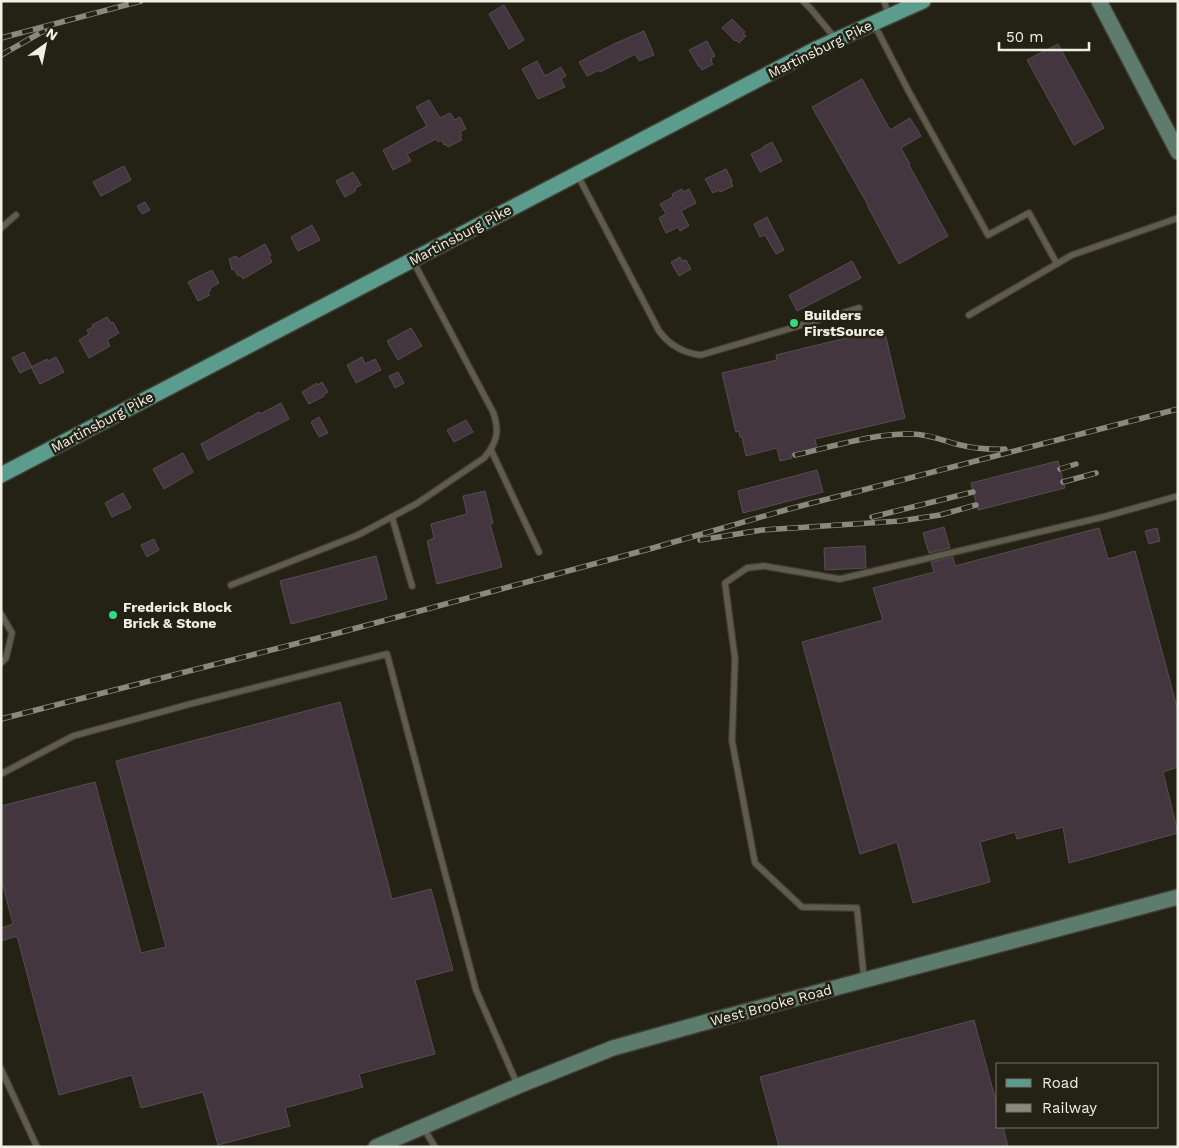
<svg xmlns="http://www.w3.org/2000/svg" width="1179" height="1148" font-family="'Work Sans',sans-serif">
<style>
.building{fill:#44363e;stroke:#5a4c54}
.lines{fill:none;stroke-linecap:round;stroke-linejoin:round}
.lane-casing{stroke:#403d34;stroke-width:8}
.secondary-casing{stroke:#403d34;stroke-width:18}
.primary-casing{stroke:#403d34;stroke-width:18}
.lane{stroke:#5f5c4e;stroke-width:5.5}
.secondary{stroke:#5e7c6d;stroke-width:15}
.primary{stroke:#5c9c8c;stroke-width:15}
.rail-casing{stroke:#8a897e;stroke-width:5.5}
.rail{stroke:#242215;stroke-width:4;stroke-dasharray:11;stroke-linecap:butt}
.poi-dot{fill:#33d881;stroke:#242215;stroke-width:2}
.labels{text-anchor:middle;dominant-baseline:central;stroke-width:5;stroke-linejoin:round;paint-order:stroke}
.street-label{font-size:14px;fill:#f0efe6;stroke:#242215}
.poi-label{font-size:14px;font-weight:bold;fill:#f0efe6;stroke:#242215;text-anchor:start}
</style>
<rect width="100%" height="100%" fill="#242215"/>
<g class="building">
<path d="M504 5 524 40 509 49 489 14Z"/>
<path d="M732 19 745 32 743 33 746 36 739 43 736 40 735 41 722 28Z"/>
<path d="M644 31 654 55 639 61 635 54 600 72 599 70 587 76 579 62 614 44Z"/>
<path d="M707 41 715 56 711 58 712 60 711 61 713 64 702 70 700 66 699 67 689 50Z"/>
<path d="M1058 44 1104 128 1074 145 1027 60Z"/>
<path d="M537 61 545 76 561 67 566 76 561 79 565 87 538 99 522 69Z"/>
<path d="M862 79 890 130 910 118 921 136 901 148 910 164 909 165 948 236 899 264 867 205H868L812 107Z"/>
<path d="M429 100 440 118 450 113 455 120 460 117 466 129 460 132 462 135 460 136 462 140 448 147 446 144 444 145 442 140 438 142 436 139 407 154 411 161 393 170 383 150 427 126 416 107Z"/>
<path d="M772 142 782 161 760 172 751 154 763 148V147Z"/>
<path d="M124 166 131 180 101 196 93 182Z"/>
<path d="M726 169 732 181 731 182 733 186 720 192 719 190 713 193 705 179Z"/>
<path d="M353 172 361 185 355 188 356 190 354 192 345 197 336 181Z"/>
<path d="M682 189 683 192 689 189 696 203 681 211 689 226 680 231 678 227 666 233 659 218 666 214 660 204 673 197 672 194Z"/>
<path d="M145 202 150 210 142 214 137 206Z"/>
<path d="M767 217 784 250 776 254 765 235 760 237 754 224Z"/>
<path d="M312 225 320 240 298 251 291 237Z"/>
<path d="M265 244 271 255 269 256 272 262 243 279 240 275 238 276 234 269 232 270 229 259 236 256 238 259Z"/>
<path d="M680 257 682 261 686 260 691 269 679 276 671 262Z"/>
<path d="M852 261 861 278 797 311 789 295Z"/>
<path d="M212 270 219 283 210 288 211 290 208 292 210 295 198 301 188 282Z"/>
<path d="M107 317 111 323 113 322 119 333 107 340 110 346 89 358 79 340 89 334 87 330 93 327 92 325Z"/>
<path d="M411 328 422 346 398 360 387 341Z"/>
<path d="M884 329 905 418 815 439 817 448 791 455 792 458 780 461 777 448 746 456 742 437H740L739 431 736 432 722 373 777 360 776 355Z"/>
<path d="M24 352 32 367 20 373 12 358Z"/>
<path d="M56 357 64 372 40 384 31 367 47 359 48 361Z"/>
<path d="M362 357 365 364 375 359 381 370 356 383 347 365Z"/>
<path d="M398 372 404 383 395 388 389 376Z"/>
<path d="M322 382 328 392 324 394V396L309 404 302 392 317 383 318 385Z"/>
<path d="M281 403 289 419 208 460 201 444 259 412 260 414Z"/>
<path d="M319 417 328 433 319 437 311 422Z"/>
<path d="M466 420 473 432 454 442 447 430Z"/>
<path d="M183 453 193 472 164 489 153 469Z"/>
<path d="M1058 461 1065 488 978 510 971 483Z"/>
<path d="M817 470 823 492 743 513 738 491Z"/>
<path d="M485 491 493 523 490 524 502 567 437 584 427 541 434 538 431 524 467 514 463 496Z"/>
<path d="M123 493 131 508 112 517 105 503Z"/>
<path d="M944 527 950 548 929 553 923 533Z"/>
<path d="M1099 528 1108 559 1135 551 1178 711V767L1163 772 1178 833 1069 863 1063 827 1017 839 1015 832 980 842 990 882 913 903 897 842 860 854 802 642 883 620 873 588 934 572 931 562 953 557 955 566Z"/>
<path d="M1157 528 1160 541 1149 544 1145 531Z"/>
<path d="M154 539 159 550 147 557 141 545Z"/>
<path d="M865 546 866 568 825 570 824 548Z"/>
<path d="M376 556 387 599 291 624 280 581Z"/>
<path d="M340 702 392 899 431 889 453 970 415 980 435 1054 359 1074 363 1087 285 1108 290 1126 218 1145 203 1092 141 1108 132 1075 59 1095 17 936 1 941V928L13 924 1 878V806L95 782 141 953 166 947 116 761Z"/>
<path d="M974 1020 998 1109V1127H1003L1008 1147H779L760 1077Z"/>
</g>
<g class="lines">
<g class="lane-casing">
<g id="lane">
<path d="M803 1 811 9 835 38"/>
<path d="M884 1 889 16"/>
<path d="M874 24 908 90 988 235 1029 213 1057 264"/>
<path d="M577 174 659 331C670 346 683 353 701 355L859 308"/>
<path d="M1 228 16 215"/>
<path d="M969 315 1072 255 1178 218"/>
<path d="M491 450 539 552"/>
<path d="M392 517 412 586"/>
<path d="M231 585 358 535 416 504 484 458C497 443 500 431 493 412L413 261"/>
<path d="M1 614 12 633 6 658 1 663"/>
<path d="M1 774 73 736 194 703 387 654 476 990 518 1086"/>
<path d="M864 979 857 908 802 907 755 863 732 741 735 659 725 583 747 568 764 566 840 579 1103 517 1178 496"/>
<path d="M1 1069 37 1147"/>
<path d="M423 1127 435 1147"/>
</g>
</g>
<g class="secondary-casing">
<g id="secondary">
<path d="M1099 1 1178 152"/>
<path d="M376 1147 518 1086 613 1048 706 1022 1178 897"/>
</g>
</g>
<g class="primary-casing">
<path id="primary" d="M1 475 818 48 923 1"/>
</g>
<use href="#lane" class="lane"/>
<use href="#secondary" class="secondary"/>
<use href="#primary" class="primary"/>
<g class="rail-casing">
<g id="rail">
<path d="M1 38 141 1"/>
<path d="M1 55 40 33 45 31"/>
<path d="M795 455C832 447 874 433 912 434 927 434 942 440 956 444 972 448 989 450 1005 449"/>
<path d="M1060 469 1076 464"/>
<path d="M1063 482 1096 473"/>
<path d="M872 517 973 492"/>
<path d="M700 540 762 530 900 521 940 515 976 505"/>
<path d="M1 719 338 633 653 548 789 509 1178 409"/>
</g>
</g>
<use href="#rail" class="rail"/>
</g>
<g class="poi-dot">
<circle cx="794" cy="323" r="5"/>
<circle cx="113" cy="615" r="5"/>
</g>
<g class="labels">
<g class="street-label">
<text transform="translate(820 49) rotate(-26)">Martinsburg Pike</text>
<text transform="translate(460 235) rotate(-28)">Martinsburg Pike</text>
<text transform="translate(102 422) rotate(-28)">Martinsburg Pike</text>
<text transform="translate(771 1005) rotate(-15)">West Brooke Road</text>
</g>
<g class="poi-label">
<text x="804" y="315">Builders<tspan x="804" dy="16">FirstSource</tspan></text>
<text x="123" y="607">Frederick Block<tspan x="123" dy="16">Brick &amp; Stone</tspan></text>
</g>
</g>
<rect width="1179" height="1148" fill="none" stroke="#f0efe6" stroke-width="5"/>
<rect x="996" y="1063" width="162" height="65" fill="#242215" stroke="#767469"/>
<rect x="1006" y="1079" width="25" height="8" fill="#5c9c8c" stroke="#767469"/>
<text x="1042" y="1088" font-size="15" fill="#f0efe6">Road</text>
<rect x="1006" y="1104" width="25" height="8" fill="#8a897e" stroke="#767469"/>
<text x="1042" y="1113" font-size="15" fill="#f0efe6">Railway</text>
<g transform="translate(45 45) rotate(33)" stroke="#242215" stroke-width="4" paint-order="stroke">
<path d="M0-4L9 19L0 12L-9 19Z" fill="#f0efe6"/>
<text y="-8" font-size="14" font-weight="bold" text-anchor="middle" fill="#f0efe6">N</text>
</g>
<path d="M999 42v8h90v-8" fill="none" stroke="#f0efe6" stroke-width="2.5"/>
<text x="1006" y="42" font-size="15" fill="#f0efe6" stroke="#242215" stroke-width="4" paint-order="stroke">50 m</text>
</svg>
